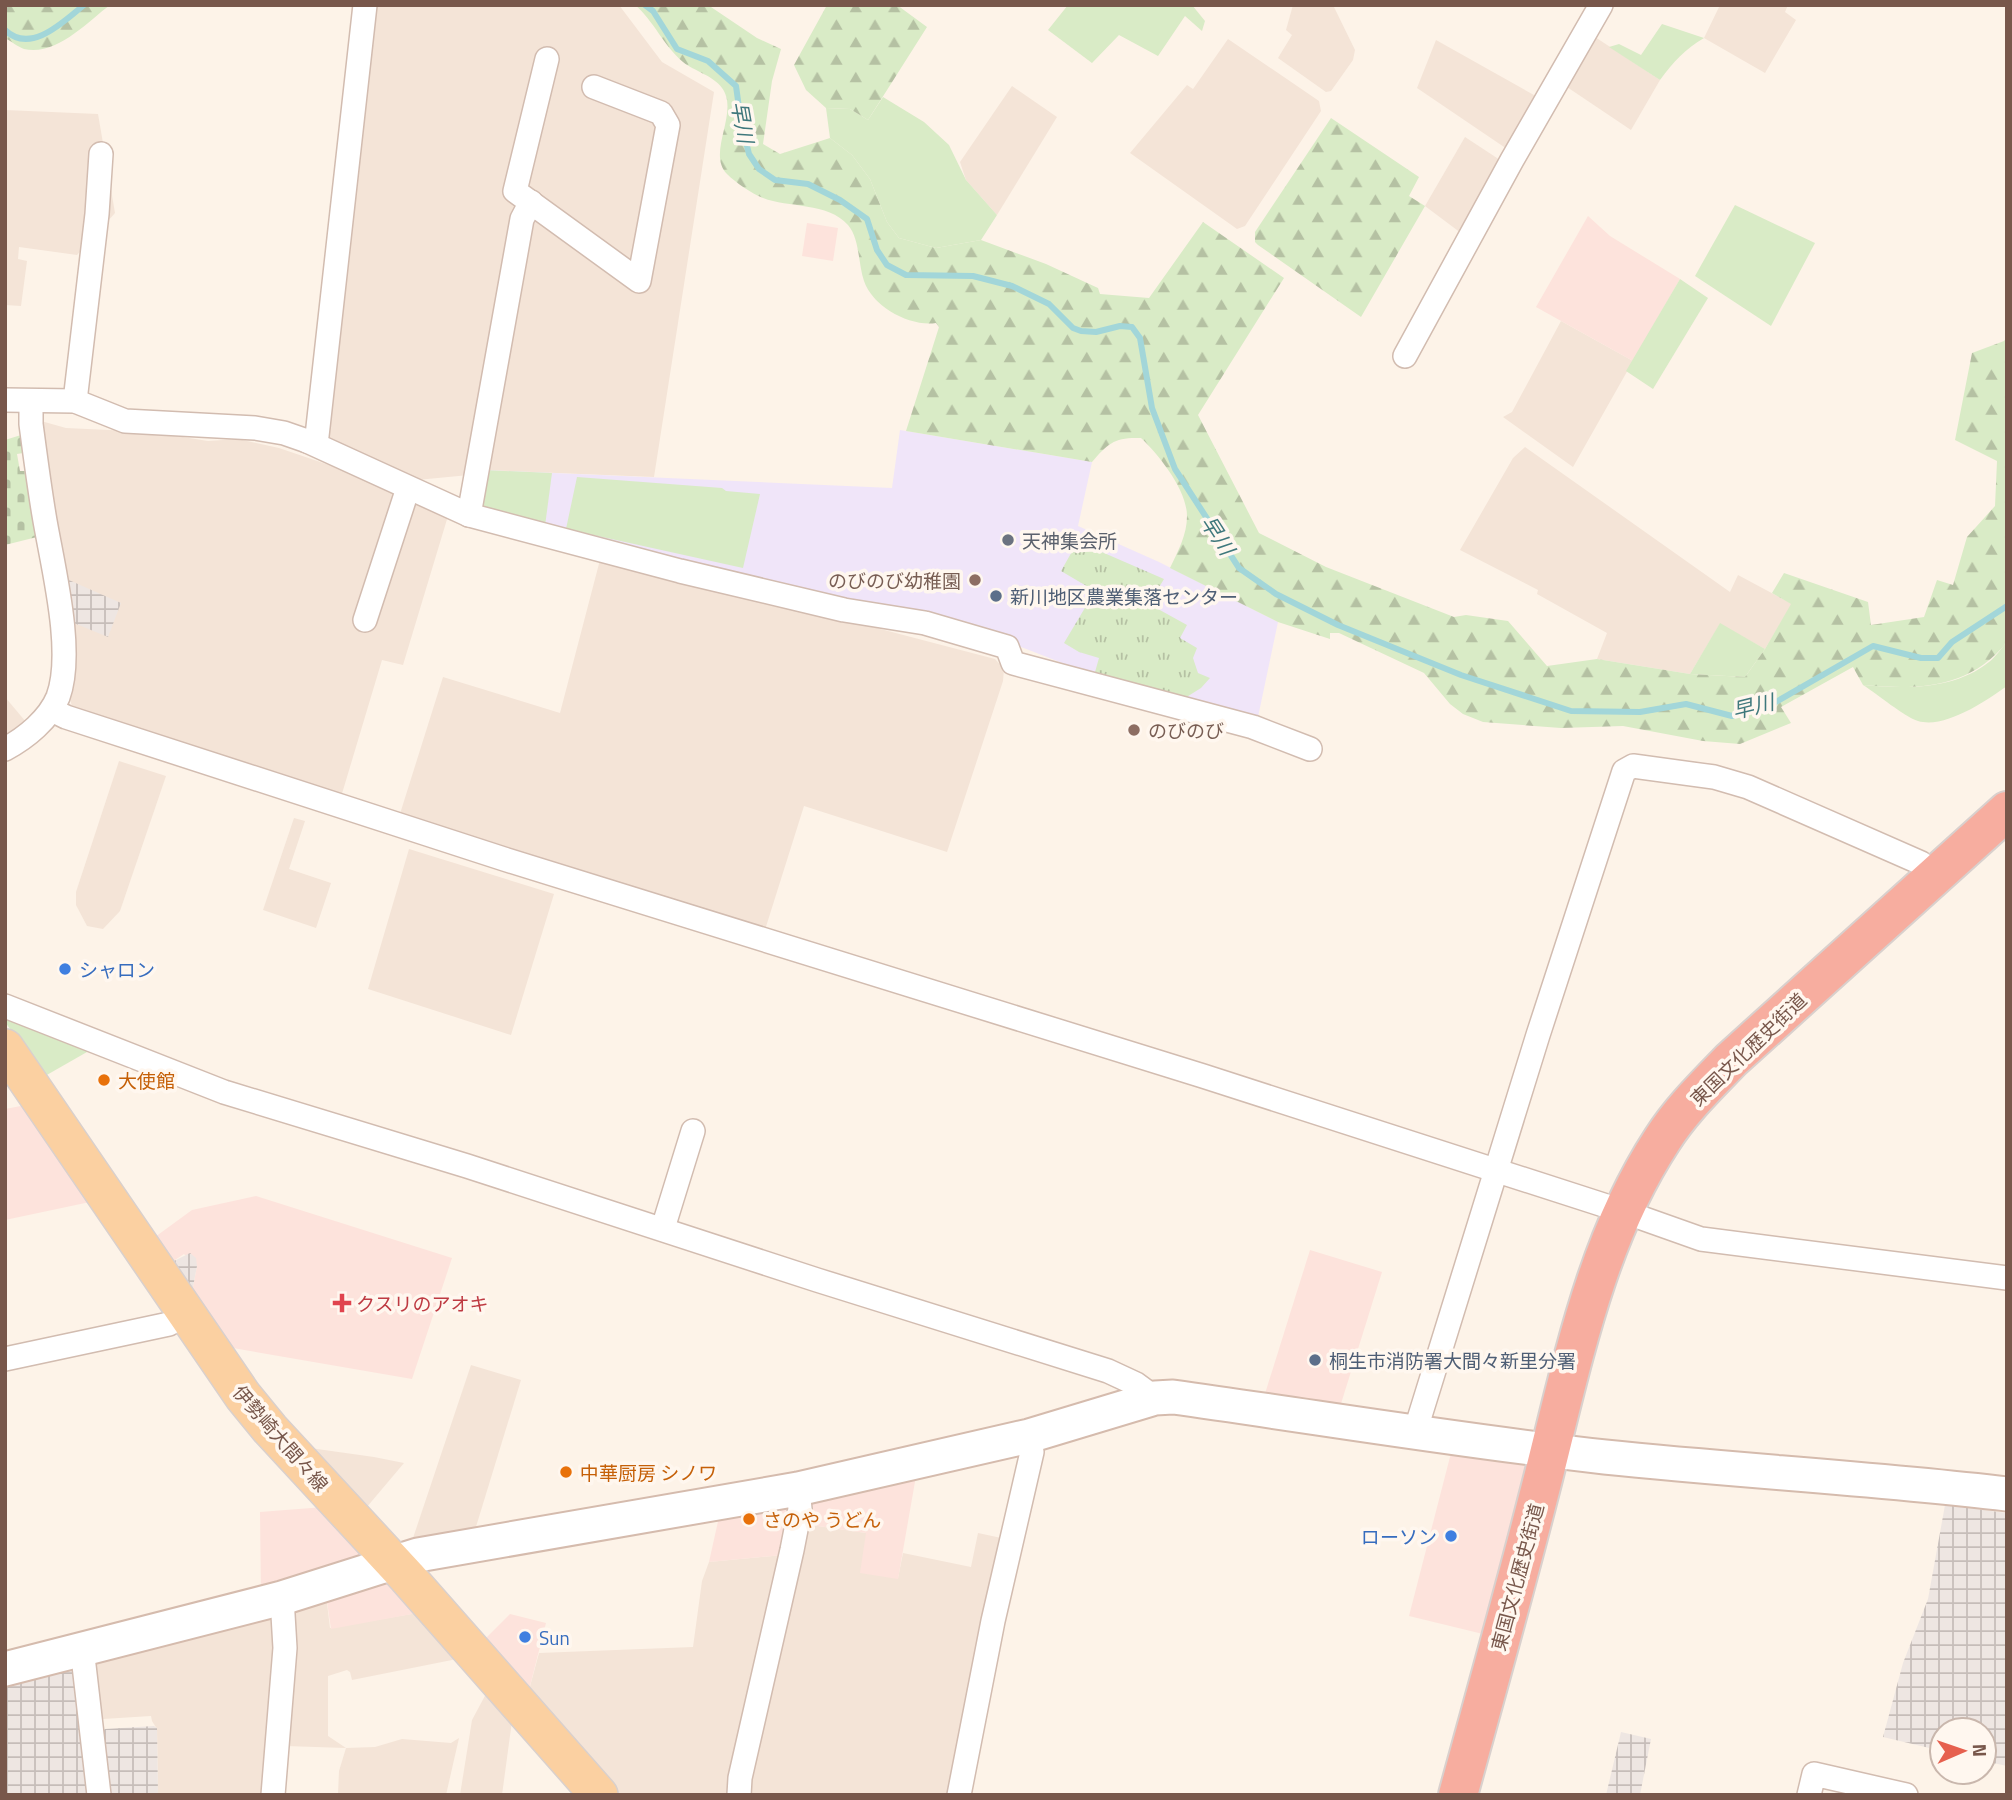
<svg xmlns="http://www.w3.org/2000/svg" width="2012" height="1800" font-family="'Titillium Web','Noto Sans JP',sans-serif">
<style>
.residential{fill:#f4e4d7}
.commercial{fill:#fde3dc}
.industrial{fill:url(#industrial-grid)}
.education{fill:#f0e5f9}
.grass{fill:#d9ebc6}
.forest{fill:url(#forest-firs)}
.cemetery{fill:url(#cemetery-stones)}
.park{fill:url(#park-tufts)}
.lines{fill:none;stroke-linecap:round;stroke-linejoin:round}
.stream{stroke:#a2d6d9;stroke-width:6}
.street-casing{stroke:#d2bcb0;stroke-width:26}
.secondary-casing{stroke:#d5bbad;stroke-width:37}
.primary-casing{stroke:#d9d0cd;stroke-width:40}
.highway-casing{stroke:#d9d0cd;stroke-width:42}
.street{stroke:#fff;stroke-width:23}
.secondary{stroke:#fff;stroke-width:33}
.primary{stroke:#fbd0a1;stroke-width:37}
.highway{stroke:#f7ad9f;stroke-width:38}
.worship-dot{fill:#6b7280;stroke:#fff7ef;stroke-width:2.5}
.education-dot{fill:#8d6e63;stroke:#fff7ef;stroke-width:2.5}
.service-dot{fill:#5c6f8a;stroke:#fff7ef;stroke-width:2.5}
.shop-dot{fill:#3f7fe0;stroke:#fff7ef;stroke-width:2.5}
.food-dot{fill:#e8710a;stroke:#fff7ef;stroke-width:2.5}
.health-dot{fill:#e0444e;stroke:#fff7ef;stroke-width:2.5}
.labels{text-anchor:middle;dominant-baseline:central;stroke-width:7;stroke-linejoin:round;paint-order:stroke}
.worship-label{font-size:19px;fill:#5b616d;stroke:#fff7ef;text-anchor:start}
.education-label{font-size:19px;fill:#785e54;stroke:#fff7ef;text-anchor:end}
.service-label{font-size:19px;fill:#4e5e75;stroke:#fff7ef;text-anchor:start}
.shop-label{font-size:19px;fill:#366cbe;stroke:#fff7ef;text-anchor:start}
.street-label{font-size:19px;fill:#78574b;stroke:#fff7ef}
.food-label{font-size:19px;fill:#c56008;stroke:#fff7ef;text-anchor:start}
.health-label{font-size:19px;fill:#be3a42;stroke:#fff7ef;text-anchor:start}
.water-label{font-size:21px;font-style:italic;fill:#3f787c;stroke:#fff7ef}
</style>
<defs>
<pattern id="industrial-grid" width="8" height="8" patternUnits="userSpaceOnUse" patternTransform="scale(1.75)"><rect width="8" height="8" fill="#eee6e2"/><path d="M0 4h8M4 0v8" fill="none" stroke="#c6bdb9"/></pattern>
<pattern id="forest-firs" width="22" height="20" patternUnits="userSpaceOnUse" patternTransform="scale(1.75)"><rect width="22" height="20" fill="#d9ebc6"/><path d="M5 1l3.5 6h-7zM16 11l3.5 6h-7z" fill="#b5c1a3"/></pattern>
<pattern id="cemetery-stones" width="16" height="16" patternUnits="userSpaceOnUse" patternTransform="scale(1.75)"><rect width="16" height="16" fill="#d9ebc6"/><path d="M2 7V4a2 2 0 0 1 4 0v3zM10 15v-3a2 2 0 0 1 4 0v3z" fill="#b5c1a3"/></pattern>
<pattern id="park-tufts" width="24" height="20" patternUnits="userSpaceOnUse" patternTransform="scale(1.75)"><rect width="24" height="20" fill="#d9ebc6"/><path d="M3 7l-1-3M5 7V3M7 7l1-3M15 17l-1-3M17 17v-4M19 17l1-3" fill="none" stroke="#b5c1a3"/></pattern>
</defs>
<rect width="100%" height="100%" fill="#fdf3e8"/>
<g class="residential">
<path d="M373 5H619L662 62 714 92 654 477 484 470 469 475 417 480 324 438Z"/>
<path d="M1293 5H1333L1355 50 1353 60 1331 91 1326 92 1278 58 1292 35 1286 30Z"/>
<path d="M1720 5H1788L1785 12 1796 20 1765 73 1704 38Z"/>
<path d="M1592 35 1660 80 1631 130 1564 85Z"/>
<path d="M1228 39 1319 101 1321 111 1245 226 1237 229 1130 153 1187 85 1193 89Z"/>
<path d="M1436 40 1541 99 1507 149 1417 88Z"/>
<path d="M1012 86 1057 117 997 215 966 180 960 162Z"/>
<path d="M5 110 98 114 115 213 77 255 19 247 18 259 27 261 21 306 5 305Z"/>
<path d="M1465 137 1500 160 1465 236 1425 206Z"/>
<path d="M1561 321 1633 361 1573 467 1503 417 1512 412Z"/>
<path d="M41 421 66 428 151 432 208 441 238 439 279 448 332 466 448 516 403 665 382 660 341 797 73 712 70 698 74 667Z"/>
<path d="M1525 447 1730 592 1738 575 1792 604 1765 649 1720 624 1690 674 1597 659 1607 633 1537 594 1538 590 1460 550 1513 458Z"/>
<path d="M601 556 995 659 1004 669 1003 681 947 852 804 806 764 933 399 817 443 677 560 713Z"/>
<path d="M5 697 26 722 5 737Z"/>
<path d="M119 761 166 776 120 911 103 929 87 926 76 905V892Z"/>
<path d="M294 818 305 821 289 869 331 883 316 928 263 910Z"/>
<path d="M409 849 554 894 511 1035 368 989Z"/>
<path d="M471 1365 521 1380 475 1530 413 1538Z"/>
<path d="M310 1448 374 1457 404 1463 366 1508Z"/>
<path d="M804 1524 866 1533 898 1578 903 1553 971 1567 978 1533 1006 1539 952 1795H747Z"/>
<path d="M783 1555 736 1795H621L529 1690 539 1653 693 1647 702 1581 709 1562Z"/>
<path d="M326 1595 330 1628 423 1612 462 1658 352 1680 350 1672 347 1670 328 1676V1736L346 1748 375 1747 402 1739 451 1743 459 1738 446 1795H280L338 1794 339 1771 346 1748 285 1746 291 1613Z"/>
<path d="M277 1612 266 1795 158 1794 157 1729 152 1721 151 1716 103 1719 98 1715 91 1657Z"/>
<path d="M487 1692 512 1721 502 1795H460L472 1720Z"/>
</g>
<g class="commercial">
<path d="M1588 216 1610 236 1680 279 1633 361 1536 307Z"/>
<path d="M807 223 838 228 833 261 802 256Z"/>
<path d="M26 1105 90 1202 5 1220V1109Z"/>
<path d="M256 1196 452 1258 412 1379 233 1348 229 1345 192 1292 197 1266 184 1254 172 1262 155 1237 192 1210Z"/>
<path d="M1310 1250 1382 1272 1339 1410 1263 1400Z"/>
<path d="M1451 1453 1526 1462 1530 1471 1487 1635 1409 1616Z"/>
<path d="M916 1476 898 1579 860 1573 866 1533 804 1524 810 1499Z"/>
<path d="M794 1506 783 1555 709 1562 719 1517Z"/>
<path d="M324 1507 372 1558 261 1595 260 1512Z"/>
<path d="M389 1577 423 1612 331 1629 326 1595Z"/>
<path d="M510 1614 546 1623 529 1690 484 1640Z"/>
</g>
<g class="industrial">
<path d="M62 577 121 603 108 637 69 621Z"/>
<path d="M190 1253 196 1258 197 1266 192 1292 172 1262Z"/>
<path d="M1945 1505 2007 1513V1766L1984 1761V1730H1942V1751L1883 1737 1903 1663 1928 1599Z"/>
<path d="M73 1659 92 1795H5V1677Z"/>
<path d="M154 1726 157 1728 158 1794 186 1795H109L101 1733 105 1729Z"/>
<path d="M1621 1732 1651 1739 1640 1795H1606Z"/>
</g>
<path class="education" d="M900 430 1092 462 1078 526 1159 562 1278 622 1258 717 1070 666 1016 645 478 508 484 470 892 488Z"/>
<g class="grass">
<path d="M1068 5H1192L1205 21 1202 31 1185 16 1158 56 1119 35 1092 63 1048 30Z"/>
<path d="M1662 24 1704 38C1685 49 1673 62 1660 80L1609 47 1619 44 1641 55Z"/>
<path d="M883 97 924 122 949 145 966 180 997 215 981 240 936 248 899 238 887 222 870 179 852 155 830 138 826 108 850 109 868 120Z"/>
<path d="M1735 205 1815 243 1771 326 1695 276Z"/>
<path d="M1680 279 1708 298 1653 389 1626 371Z"/>
<path d="M484 470 552 473 545 526 478 508Z"/>
<path d="M577 477 722 488 726 491 760 494 743 568 566 529Z"/>
<path d="M1720 623 1765 649 1745 677 1690 674Z"/>
<path d="M2007 642V686C1986 701 1945 729 1918 721 1905 717 1877 694 1863 685 1905 689 1954 690 1989 662 1996 657 2001 648 2007 642Z"/>
<path d="M5 1012 94 1048 45 1076 5 1022Z"/>
</g>
<g class="forest">
<path d="M5 5H110C86 23 57 56 24 49 18 47 11 41 5 38Z"/>
<path d="M635 5H708L757 38 781 49 772 81 763 144 780 154 830 138 852 155 870 179 887 222 899 238 936 248 981 240 1046 264 1098 288 1100 294 1149 298 1203 222 1284 278 1198 415 1259 533 1326 567 1454 617 1466 615 1508 621 1547 666 1597 659 1690 674 1745 677 1765 649 1791 604 1772 593 1784 573 1868 602 1871 625 1924 617 1937 580 1953 585 1967 537 1995 506 1997 461 1955 440 1972 353 2004 341 2007 337V642C1969 689 1919 690 1863 685L1853 667 1781 707 1791 723 1740 744 1703 741 1623 726 1561 728 1483 722 1463 714 1450 704 1424 673 1339 633H1330V639L1278 622 1170 568C1178 551 1187 535 1187 516 1187 490 1159 455 1141 438 1115 437 1108 443 1092 462L906 431 939 327 936 323C910 327 873 307 864 281 858 264 860 239 848 225 828 202 788 208 763 198 751 193 736 183 727 174 706 153 740 112 722 88 714 76 694 71 683 62 663 45 654 21 635 5Z"/>
<path d="M827 5H897L927 27 868 120 850 109 826 108 806 90 794 65Z"/>
<path d="M1331 118 1419 177 1409 196 1425 206 1361 317 1258 245 1255 242V232Z"/>
</g>
<path class="cemetery" d="M21 435 23 453 17 454 20 471H26L37 537 5 545V440Z"/>
<path class="park" d="M1088 546 1164 579 1149 604 1187 625 1180 638 1197 648 1193 658 1198 673 1210 678 1201 688 1185 698 1095 672 1099 658 1079 652 1064 643 1095 591 1061 571 1074 548 1081 550Z"/>
<g class="lines">
<g class="stream">
<path d="M645 5 653 11 677 49 708 61 736 86 741 122 749 154 759 169 775 180 808 184 840 200 867 219 877 250 887 265 906 275 973 276 1012 286 1049 304 1073 328 1081 331 1096 332 1120 326 1132 327 1140 338 1152 408 1175 469 1239 568 1276 594 1338 625 1461 675 1571 711 1640 712 1686 704 1732 716 1769 706 1873 646 1921 658H1938L1952 642 2007 606"/>
<path d="M5 30C31 55 64 21 84 5"/>
</g>
<g class="street-casing">
<g id="street">
<path d="M547 59 515 191 639 281 668 125 661 113 594 87"/>
<path d="M1405 356 1512 160 1601 5"/>
<path d="M5 400 75 401 125 421 255 428 284 433 307 441 469 515 680 571 844 610 925 623 1007 647 1013 663 1253 727 1310 749"/>
<path d="M75 401 97 214 101 154"/>
<path d="M307 441 317 436 365 5"/>
<path d="M469 515 522 219 531 202"/>
<path d="M365 620 408 488"/>
<path d="M52 710 66 717 504 859 1203 1076 1622 1211 1701 1239 2007 1278"/>
<path d="M5 749C26 738 49 719 58 697 75 651 52 564 44 515 39 485 35 454 31 424V402"/>
<path d="M5 1006 224 1092 467 1166 817 1280 1108 1371 1136 1384 1155 1398"/>
<path d="M663 1228 693 1131"/>
<path d="M5 1359 169 1324 185 1313"/>
<path d="M1415 1432 1538 1035 1624 771 1633 766 1714 777 1748 787 1921 863 1936 876"/>
<path d="M82 1648 99 1795"/>
<path d="M273 1795 285 1648 282 1598"/>
<path d="M739 1795 740 1778 792 1550 800 1509 798 1489"/>
<path d="M959 1795 993 1621 1032 1452 1029 1436"/>
<path d="M1809 1795 1814 1774 1906 1795"/>
</g>
</g>
<g class="secondary-casing">
<path id="secondary" d="M5 1669 282 1598 418 1555 798 1489 1029 1436 1155 1398 1173 1397C1317 1417 1460 1441 1605 1457 1739 1471 1873 1478 2007 1494"/>
</g>
<g class="primary-casing">
<path id="primary" d="M5 1048 243 1396 270 1429 407 1577 599 1795"/>
</g>
<g class="highway-casing">
<path id="highway" d="M1458 1795C1485 1696 1513 1597 1538 1498 1570 1376 1592 1247 1662 1140 1681 1110 1707 1085 1731 1060L2007 811"/>
</g>
<use href="#street" class="street"/>
<use href="#secondary" class="secondary"/>
<use href="#primary" class="primary"/>
<use href="#highway" class="highway"/>
</g>
<circle class="worship-dot" cx="1008" cy="540" r="7"/>
<g class="education-dot">
<circle cx="975" cy="580" r="7"/>
<circle cx="1134" cy="730" r="7"/>
</g>
<g class="service-dot">
<circle cx="996" cy="596" r="7"/>
<circle cx="1315" cy="1360" r="7"/>
</g>
<g class="shop-dot">
<circle cx="65" cy="969" r="7"/>
<circle cx="1451" cy="1536" r="7"/>
<circle cx="525" cy="1637" r="7"/>
</g>
<g class="food-dot">
<circle cx="104" cy="1080" r="7"/>
<circle cx="566" cy="1472" r="7"/>
<circle cx="749" cy="1519" r="7"/>
</g>
<path class="health-dot" d="M338.5 1292.5h7v7h7v7h-7v7h-7v-7h-7v-7h7z"/>
<g class="labels">
<g class="worship-label">
<text x="1022" y="540">天神集会所</text>
</g>
<g class="education-label">
<text x="961" y="580">のびのび幼稚園</text>
<text x="1148" y="730" text-anchor="start">のびのび</text>
</g>
<g class="service-label">
<text x="1010" y="596">新川地区農業集落センター</text>
<text x="1329" y="1360">桐生市消防署大間々新里分署</text>
</g>
<g class="shop-label">
<text x="79" y="969">シャロン</text>
<text x="1437" y="1536" text-anchor="end">ローソン</text>
<text x="539" y="1637">Sun</text>
</g>
<g class="street-label">
<text transform="translate(1748 1049) rotate(-44)">東国文化歴史街道</text>
<text transform="translate(281 1438) rotate(49)">伊勢崎大間々線</text>
<text transform="translate(1517 1577) rotate(-75)">東国文化歴史街道</text>
</g>
<g class="food-label">
<text x="118" y="1080">大使館</text>
<text x="580" y="1472">中華厨房 シノワ</text>
<text x="763" y="1519">さのや うどん</text>
</g>
<g class="health-label">
<text x="356" y="1303">クスリのアオキ</text>
</g>
<g class="water-label">
<text transform="translate(743 122) rotate(80)">早川</text>
<text transform="translate(1218 535) rotate(57)">早川</text>
<text transform="translate(1753 706) rotate(-14)">早川</text>
</g>
</g>
<rect width="2012" height="1800" fill="none" stroke="#78574b" stroke-width="14"/>
<g transform="translate(1963 1751) rotate(88)"><circle r="33" fill="#fff7ef" stroke="#c9b7ad" stroke-width="2"/>
<path d="M0-5L12 26L0 18L-12 26Z" fill="#e6604e"/>
<text y="-10" font-size="19" font-weight="bold" text-anchor="middle" fill="#78574b">N</text>
</g>
</svg>
